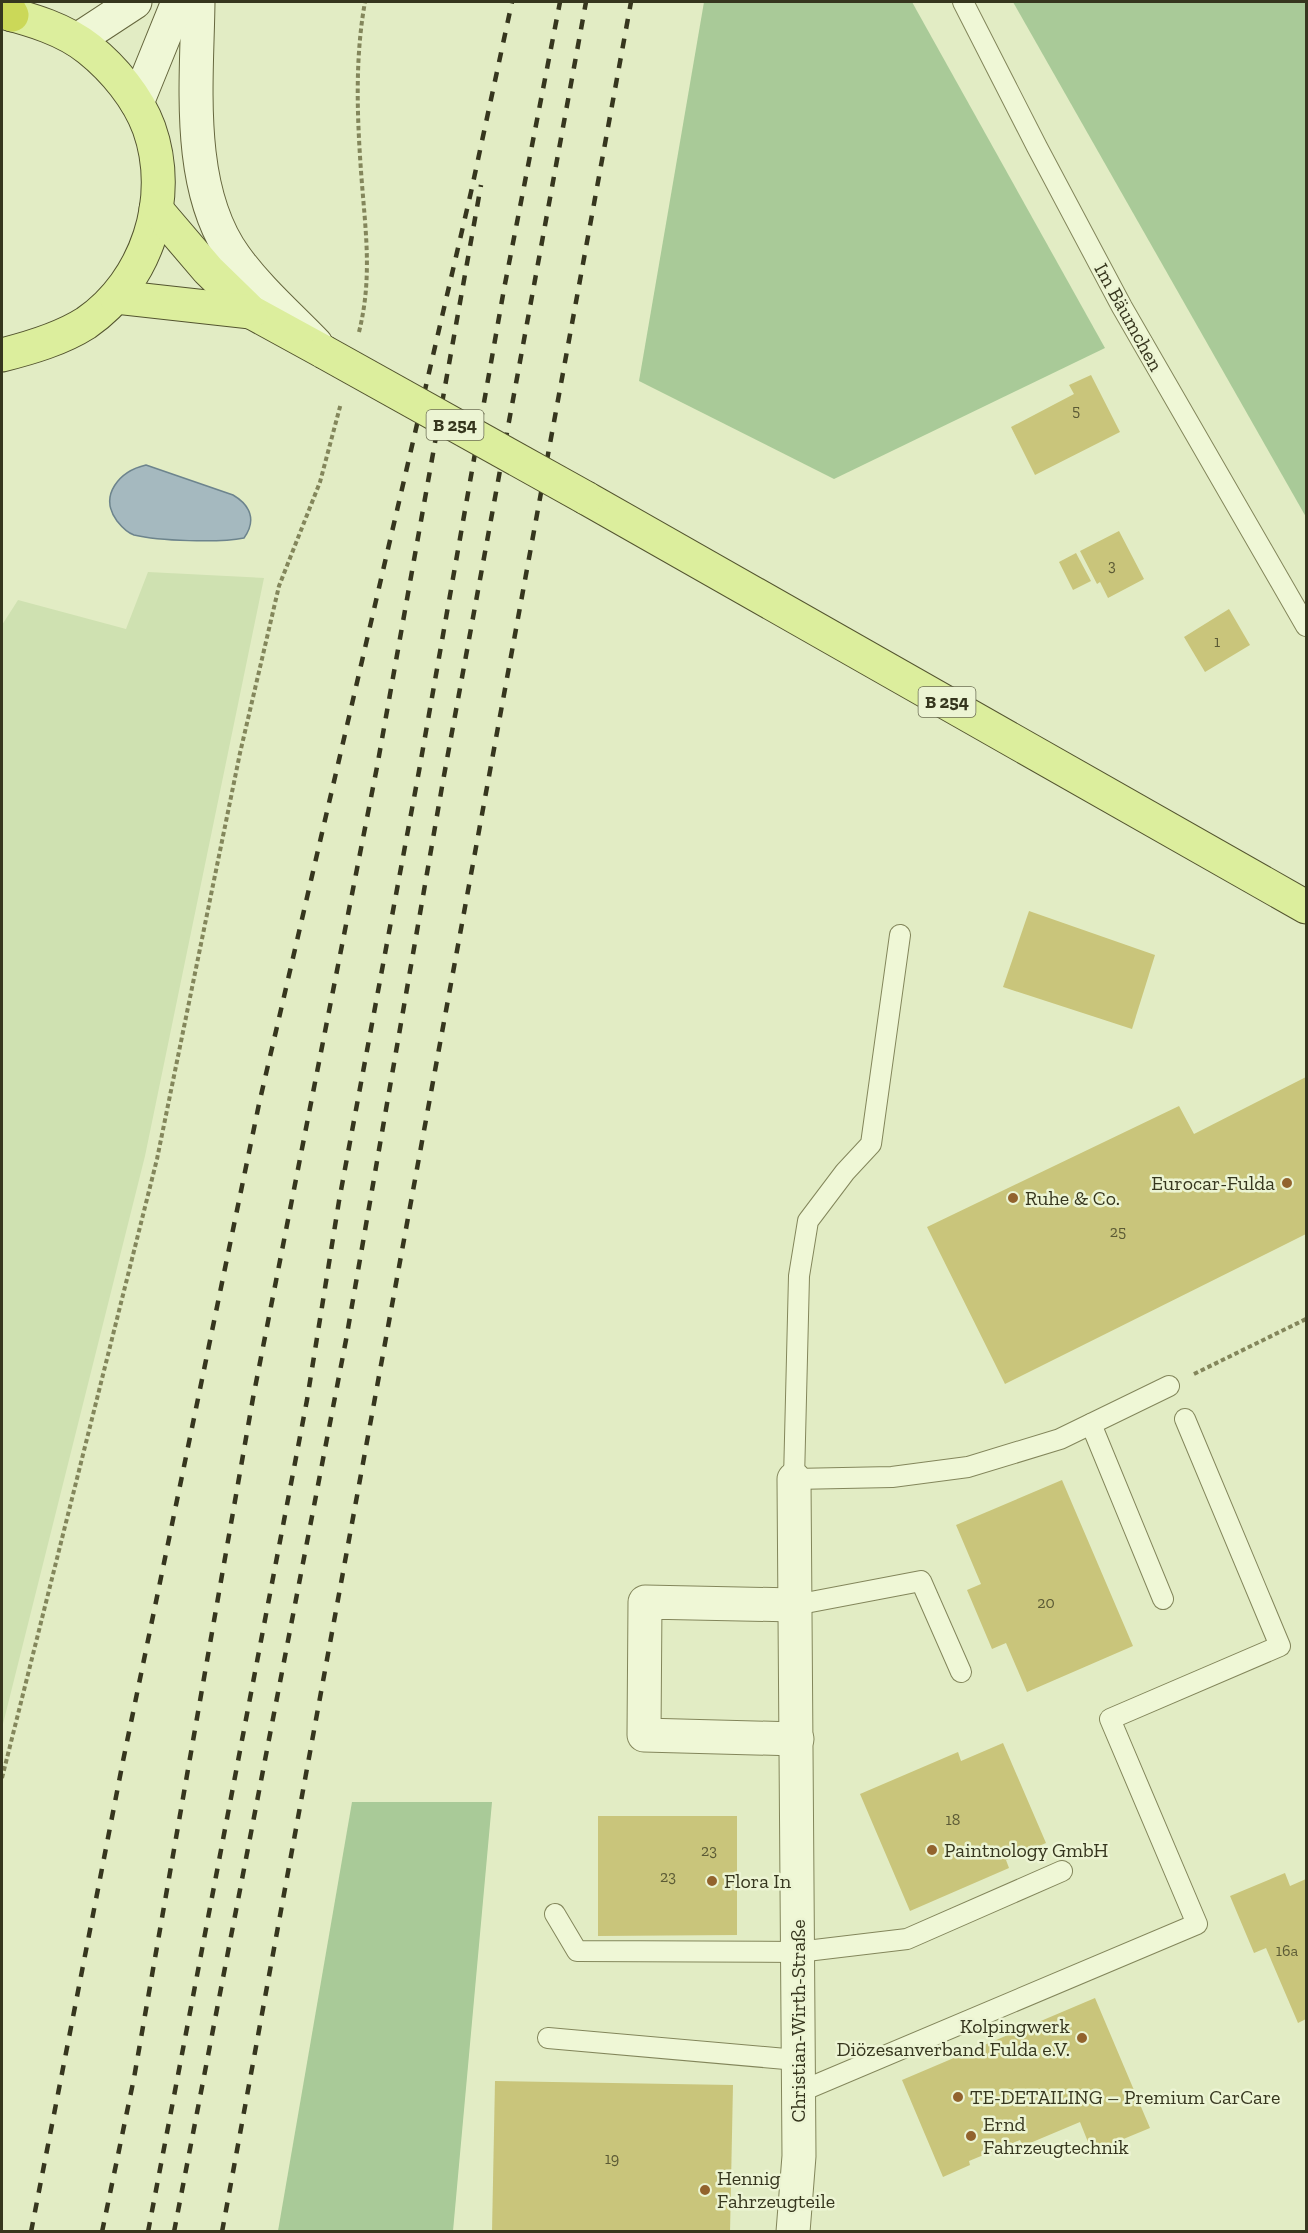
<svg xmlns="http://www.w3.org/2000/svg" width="1308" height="2233" font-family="'Zilla Slab',serif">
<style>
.farmland{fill:#cfe1b1}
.green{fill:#a9ca98}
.water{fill:#a5b9bf;stroke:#6d848d;stroke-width:1.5}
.building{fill:#c9c57b}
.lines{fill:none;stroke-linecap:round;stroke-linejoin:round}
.lane-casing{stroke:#83865b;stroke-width:22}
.street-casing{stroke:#83865b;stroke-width:35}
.secondary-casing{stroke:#66673e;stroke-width:35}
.primary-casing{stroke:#53542f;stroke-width:35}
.highway-casing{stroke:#53542f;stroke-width:35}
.path{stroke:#83865b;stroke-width:4;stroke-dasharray:4.5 3;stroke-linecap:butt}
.lane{stroke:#eff7d6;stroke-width:20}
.street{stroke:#eff7d6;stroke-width:33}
.secondary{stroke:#eff7d6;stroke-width:33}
.primary{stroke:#dcee9d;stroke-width:33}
.highway{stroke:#cbd858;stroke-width:33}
.rail{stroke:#36361e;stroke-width:4.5;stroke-dasharray:10 10;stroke-linecap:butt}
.primary-bridge-casing{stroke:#53542f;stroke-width:35;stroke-linecap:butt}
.primary-bridge{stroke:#dcee9d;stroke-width:33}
.poi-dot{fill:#92632d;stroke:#ecf4d3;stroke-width:2}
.labels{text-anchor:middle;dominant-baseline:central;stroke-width:5;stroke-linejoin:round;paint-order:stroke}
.number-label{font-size:16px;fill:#5b5a35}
.shield{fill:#ecf4d3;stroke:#6d6f54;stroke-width:1.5}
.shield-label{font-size:18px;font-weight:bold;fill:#36361e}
.street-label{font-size:20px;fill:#36361e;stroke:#ecf4d3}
.poi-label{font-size:20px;fill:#36361e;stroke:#ecf4d3;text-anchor:start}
</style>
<rect width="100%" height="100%" fill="#e2ecc4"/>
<path class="farmland" d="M148 572 264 578 145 1156 2 1728V625L18 600 126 629Z"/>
<g class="green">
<path d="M704 2H912L1105 348 834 479 639 381Z"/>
<path d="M1013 2H1306V517Z"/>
<path d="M352 1802H492L453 2231H278Z"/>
</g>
<path class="water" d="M146 465 233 495C250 505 257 520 244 538 219 543 159 541 134 535 128 533 121 526 117 521 98 495 120 471 146 465Z"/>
<g class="building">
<path d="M1091 375 1120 432 1035 475 1011 427 1074 394 1069 385Z"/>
<path d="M1119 531 1144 579 1108 598 1100 582 1097 584 1080 551Z"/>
<path d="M1076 553 1091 581 1073 590 1059 562Z"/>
<path d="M1229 609 1250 645 1205 672 1184 637Z"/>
<path d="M1029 911 1155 955 1132 1029 1003 987Z"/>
<path d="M1306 1077V1234L1005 1384 927 1227 1179 1106 1194 1134Z"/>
<path d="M1062 1480 1133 1646 1027 1692 1006 1643 992 1649 967 1590 981 1584 956 1525Z"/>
<path d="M1003 1743 1046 1843 1006 1860 1009 1868 910 1911 860 1794 958 1752 961 1761Z"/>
<path d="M598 1816H737V1935L598 1936Z"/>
<path d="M1285 1873 1290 1886 1306 1879V2019L1298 2023 1266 1948 1254 1953 1230 1896Z"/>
<path d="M1095 1998 1150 2128 1092 2152 1080 2122 1023 2146 1020 2140 969 2161 970 2165 943 2177 902 2080Z"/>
<path d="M495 2081 733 2085 730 2232H492Z"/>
</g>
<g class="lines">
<g class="lane-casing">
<g id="lane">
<path d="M963 2 1037 147 1122 307 1306 626"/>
<path d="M900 935 871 1144 845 1172 808 1221 799 1276 794 1479 892 1477 968 1467 1060 1439 1169 1386"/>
<path d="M1091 1424 1163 1599"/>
<path d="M795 1605 921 1581 961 1672"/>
<path d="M555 1914 577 1951 798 1952 907 1939 1062 1871"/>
<path d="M548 2038 797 2060"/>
<path d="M797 2093 1197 1924 1110 1719 1280 1646 1185 1419"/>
</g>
</g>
<g class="street-casing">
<g id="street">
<path d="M795 1605 645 1602 644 1735 797 1739"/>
<path d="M793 2232 799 2156 794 1479"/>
</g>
</g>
<g class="secondary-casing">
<g id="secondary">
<path d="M198 2C197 82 185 188 235 257 258 289 289 316 316 344"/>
<path d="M77 40 135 2"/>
<path d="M137 103 178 2"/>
</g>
</g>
<g class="primary-casing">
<g id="primary">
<path d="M2 12C32 20 64 29 89 49 114 69 138 98 149 128 174 198 147 281 86 323 61 339 30 348 2 355"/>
<path d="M156 209 208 270 251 312 324 352"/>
<path d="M116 297 251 312"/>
<path d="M586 498 1306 907"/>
</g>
</g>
<g class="highway-casing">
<path id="highway" d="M5 2 12 15"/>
</g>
<g class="path">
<path d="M359 332C373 276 365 228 361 171 357 115 355 57 365 2"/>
<path d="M1194 1374 1306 1319"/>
<path d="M2 1778 157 1159 240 753 279 586 320 482 341 403"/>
</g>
<use href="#lane" class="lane"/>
<use href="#street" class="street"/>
<use href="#secondary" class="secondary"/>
<use href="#primary" class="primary"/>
<use href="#highway" class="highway"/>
<g class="rail">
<path d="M31 2232 123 1761 259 1104 471 192 512 2"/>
<path d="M102 2232 134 2078 253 1398 377 767 481 185"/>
<path d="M148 2232 307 1400 339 1201 419 771 504 289 560 2"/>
<path d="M174 2232 346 1340 443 781 586 2"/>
<path d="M222 2232 631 2"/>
</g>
<g class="primary-bridge-casing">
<path id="primary-bridge" d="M324 352 586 498"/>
</g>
<use href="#primary-bridge" class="primary-bridge"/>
</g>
<g class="poi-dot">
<circle cx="1287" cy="1183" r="6"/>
<circle cx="1013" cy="1198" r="6"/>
<circle cx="932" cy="1850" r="6"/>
<circle cx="712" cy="1881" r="6"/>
<circle cx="1082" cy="2038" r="6"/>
<circle cx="958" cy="2097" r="6"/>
<circle cx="971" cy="2136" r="6"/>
<circle cx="705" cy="2190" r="6"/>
</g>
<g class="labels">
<g class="number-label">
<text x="1076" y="410">5</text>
<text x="1112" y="565">3</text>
<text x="1217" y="641">1</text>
<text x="1118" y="1231">25</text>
<text x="1046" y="1602">20</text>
<text x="953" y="1819">18</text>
<text x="709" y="1850">23</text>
<text x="668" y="1876">23</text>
<text x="1287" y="1950">16a</text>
<text x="612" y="2158">19</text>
</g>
<g class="shield">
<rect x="426.5" y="410" width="57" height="30" rx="4.5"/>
<rect x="918.5" y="687" width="57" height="30" rx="4.5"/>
</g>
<g class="shield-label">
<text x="455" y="425">B 254</text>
<text x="947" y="702">B 254</text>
</g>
<g class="street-label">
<text transform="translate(1129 317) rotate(61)">Im Bäumchen</text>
<text transform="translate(798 2021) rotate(-90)">Christian-Wirth-Straße</text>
</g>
<g class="poi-label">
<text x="1275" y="1183" text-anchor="end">Eurocar-Fulda</text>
<text x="1025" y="1198">Ruhe &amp; Co.</text>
<text x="944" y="1850">Paintnology GmbH</text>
<text x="724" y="1881">Flora In</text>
<text x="1070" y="2026" text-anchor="end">Kolpingwerk<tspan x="1070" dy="23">Diözesanverband Fulda e.V.</tspan></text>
<text x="970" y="2097">TE-DETAILING – Premium CarCare</text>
<text x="983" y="2124">Ernd<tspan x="983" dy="23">Fahrzeugtechnik</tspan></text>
<text x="717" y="2178">Hennig<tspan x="717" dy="23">Fahrzeugteile</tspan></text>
</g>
</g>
<rect width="1308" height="2233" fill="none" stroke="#36361e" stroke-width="6"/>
</svg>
